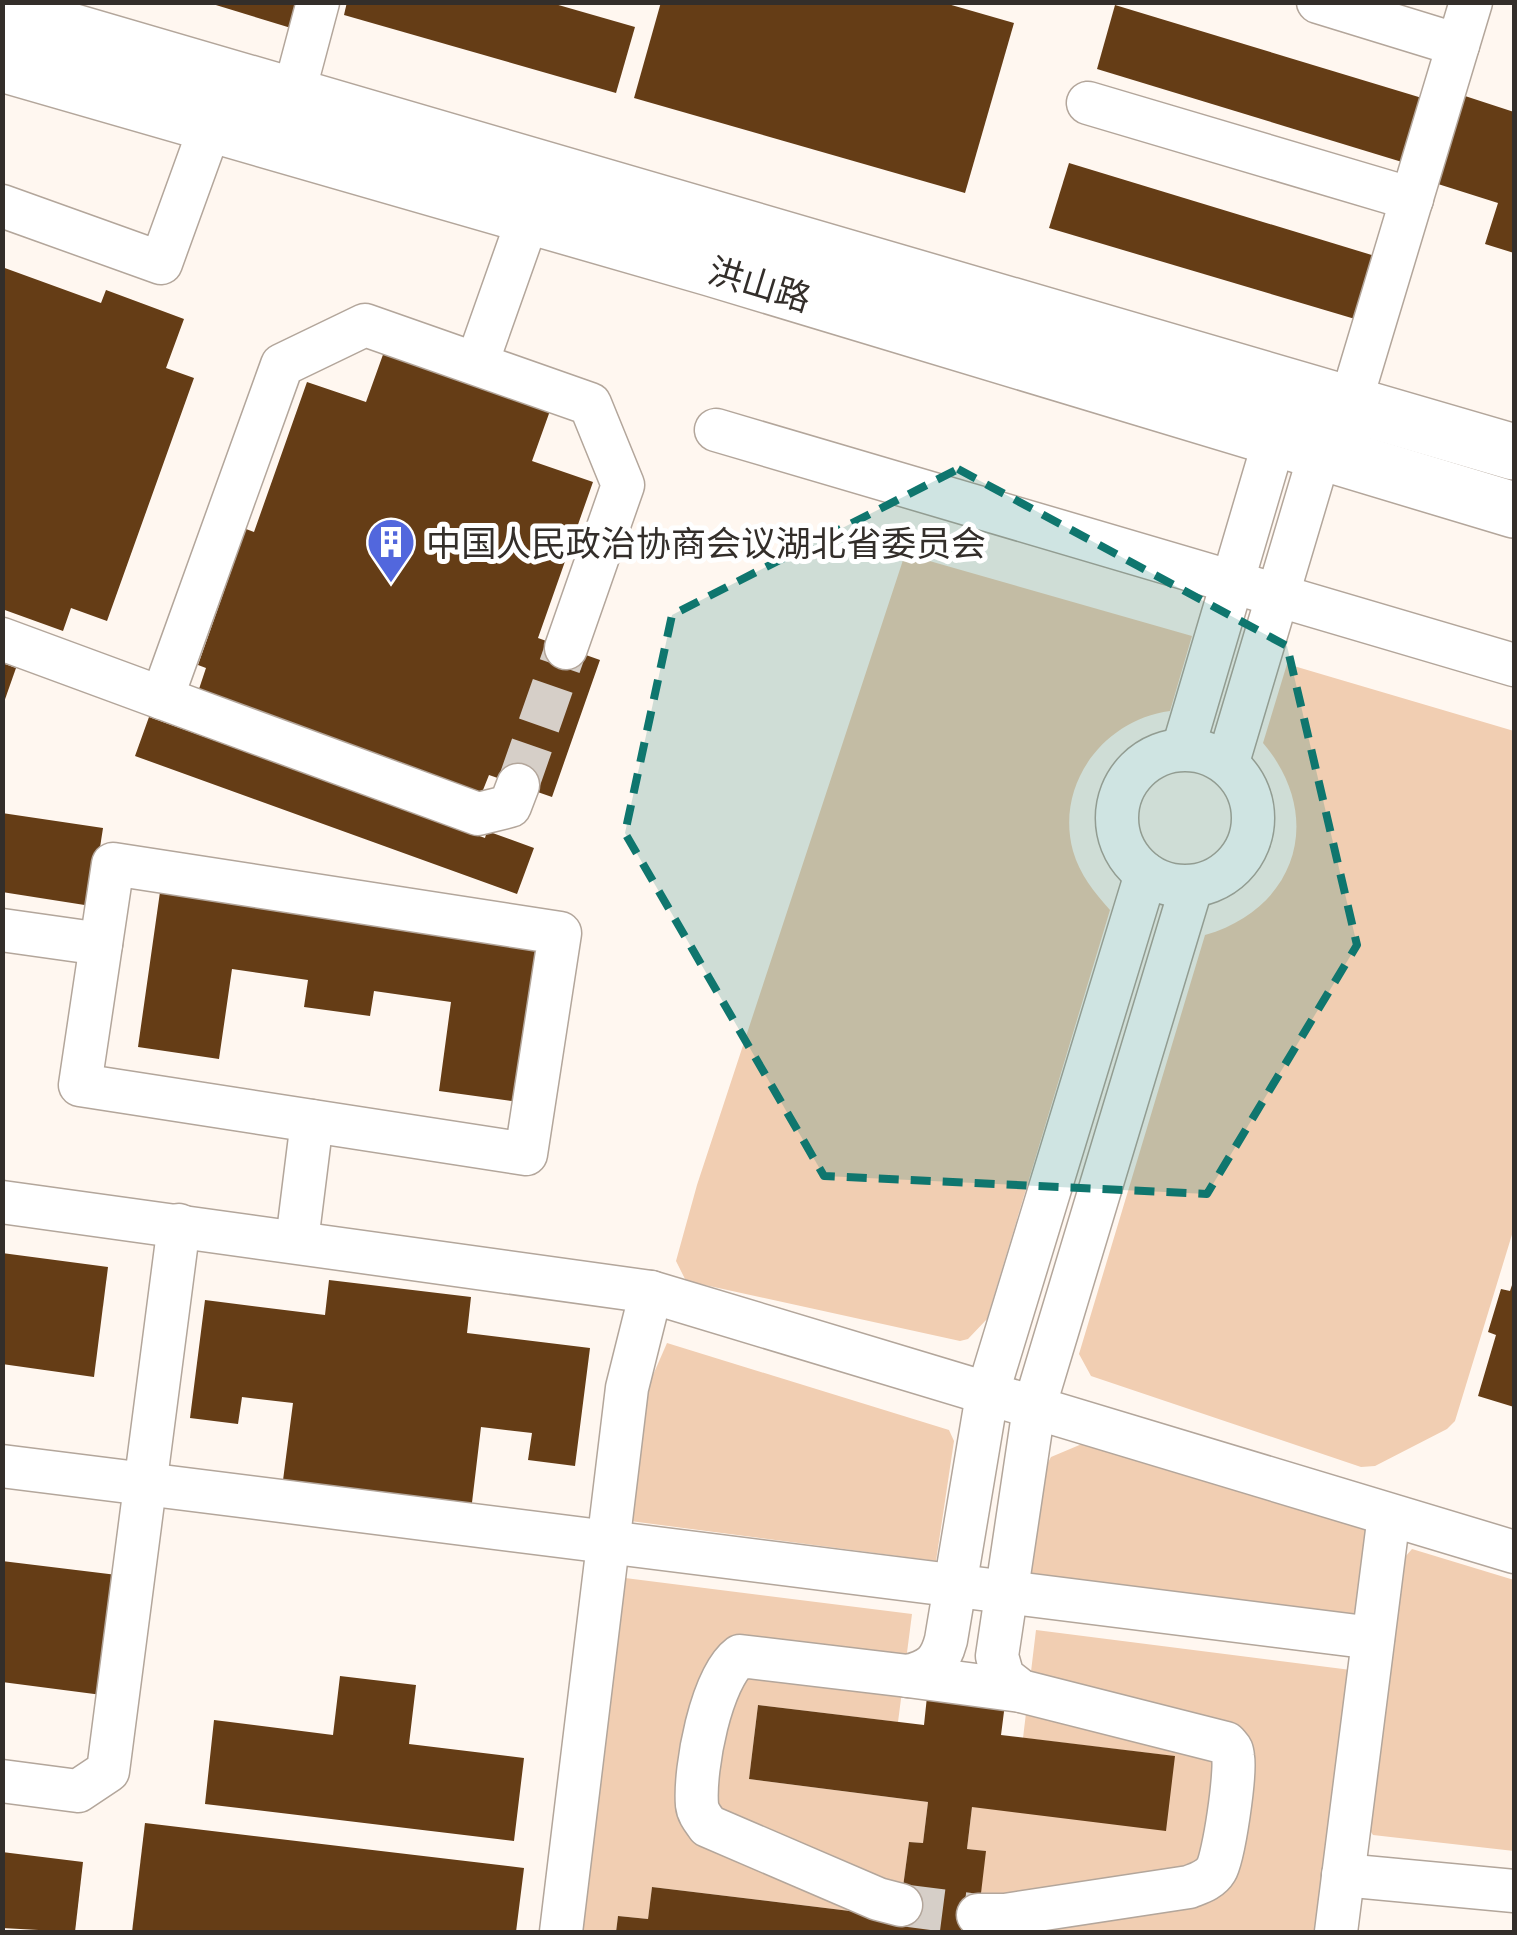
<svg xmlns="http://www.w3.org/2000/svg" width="1517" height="1935" font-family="'Exo 2','Noto Sans SC',sans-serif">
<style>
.green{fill:#f1ceb2}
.building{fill:#653d16}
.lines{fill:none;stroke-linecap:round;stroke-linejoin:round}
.minor-tunnel{stroke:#d6cfc8;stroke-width:42;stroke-dasharray:42 21;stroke-linecap:butt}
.minor-casing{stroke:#b3a69b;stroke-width:45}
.major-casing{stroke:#b3a69b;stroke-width:58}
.minor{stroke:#fff;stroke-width:42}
.major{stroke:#fff;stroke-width:55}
.marked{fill:#0f766e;fill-opacity:0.2;stroke:#0f766e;stroke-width:8;stroke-dasharray:20 12;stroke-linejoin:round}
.labels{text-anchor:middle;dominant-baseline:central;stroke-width:10;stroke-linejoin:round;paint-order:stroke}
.street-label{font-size:35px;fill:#332e2a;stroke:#fff}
.poi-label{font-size:35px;fill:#332e2a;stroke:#fff;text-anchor:start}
</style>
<rect width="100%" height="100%" fill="#fff7f0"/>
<g class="green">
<path d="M905 554 1192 636 1170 711C1103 720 1055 785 1073 851 1080 875 1094 892 1110 910L987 1319 968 1339 960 1341 691 1282 685 1279 676 1261 697 1185Z"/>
<path d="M1287 664 1514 731V1228L1455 1421 1447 1429 1375 1466 1361 1467 1091 1376 1079 1354 1205 935C1298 908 1325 816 1263 743Z"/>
<path d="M667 1343 949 1430 954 1441 936 1561 630 1521 646 1391Z"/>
<path d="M1089 1441 1366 1528 1354 1617 1031 1574 1044 1470 1051 1457Z"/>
<path d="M1412 1549 1514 1580V1851L1373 1835 1369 1829 1405 1557Z"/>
<path d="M625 1578 912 1614 898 1722 758 1705 749 1779 928 1802 923 1843 909 1842 899 1917 652 1887 648 1919 618 1916 616 1932H581Z"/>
<path d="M1036 1630 1351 1670 1318 1932H1024L977 1927 985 1851 967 1849 972 1807 1174 1756 1023 1738Z"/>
</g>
<g class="building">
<path d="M206 2H298L291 28Z"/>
<path d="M347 2H548L635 27 616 93 344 15Z"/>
<path d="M661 2H941L1014 23 965 193 634 98Z"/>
<path d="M1115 5 1422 98 1402 162 1097 69Z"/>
<path d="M1465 96 1514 112V253L1485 244 1498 203 1438 184Z"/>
<path d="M1069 163 1375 256 1355 319 1049 228Z"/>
<path d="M2 267 101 303 106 290 184 319 166 368 194 378 107 621 71 608 63 631 2 609Z"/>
<path d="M385 349 551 408 532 461 593 482 538 638 600 660 552 797 489 775 481 795 197 695 206 668 198 665 246 529 254 532 307 382 366 402Z"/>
<path d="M2 663 16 668 3 705H2Z"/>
<path d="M149 717 485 838 487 831 534 848 517 894 135 756Z"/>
<path d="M2 813 103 828 91 906 2 892Z"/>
<path d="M160 892 541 947 519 1102 439 1091 451 1002 374 991 370 1016 304 1007 308 980 232 969 219 1059 138 1047Z"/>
<path d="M2 1253 108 1267 94 1377 2 1364Z"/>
<path d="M1514 1279V1407L1478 1396 1496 1335 1488 1332 1501 1289 1510 1291Z"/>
<path d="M329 1280 471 1297 467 1333 590 1348 575 1466 528 1460 532 1433 481 1427 471 1511 282 1488 293 1403 242 1397 238 1424 190 1418 205 1300 325 1315Z"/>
<path d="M2 1561 117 1575 102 1695 2 1682Z"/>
<path d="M340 1676 416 1685 409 1744 524 1758 514 1841 205 1804 214 1720 333 1735Z"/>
<path d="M928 1687 1006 1696 1001 1735 1175 1756 1166 1831 972 1807 967 1849 986 1851 977 1927 1004 1932H616L618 1916 648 1919 652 1887 899 1917 909 1842 923 1843 928 1802 749 1779 758 1705 924 1725Z"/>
<path d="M145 1823 524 1868 516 1932H132Z"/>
<path d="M2 1852 83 1862 75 1932 2 1928Z"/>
</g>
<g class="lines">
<g class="minor-tunnel">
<path d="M518 785 566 648"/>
<path d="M901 1905 978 1915"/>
</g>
<g class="minor-casing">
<g id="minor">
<path d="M1318 2 1458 45"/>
<path d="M293 96 318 2"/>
<path d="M1088 103 1412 199"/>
<path d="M2 206 161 263 212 122"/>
<path d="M477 363 529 216"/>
<path d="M1350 404 1471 2"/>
<path d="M716 430 1514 665"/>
<path d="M2 639 162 698"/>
<path d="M1183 749 1283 411"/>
<circle cx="1185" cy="818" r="68"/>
<path d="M1228 762 1329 423"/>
<path d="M518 785 510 806 478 814 162 698 282 365 365 325 590 404 623 485 566 648"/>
<path d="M113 864 560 933 526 1154 80 1085Z"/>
<path d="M2 930 101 944"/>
<path d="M2 1202 651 1292 1514 1552"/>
<path d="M297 1241 312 1121"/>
<path d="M2 1466 1373 1638"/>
<path d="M908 1676 1021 1691"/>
<path d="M2 1781 78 1791 108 1771 179 1225"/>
<path d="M1343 1875 1514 1891"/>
<path d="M901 1905 878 1899 708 1826C704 1820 698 1814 697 1805 694 1769 711 1678 740 1656L908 1676C931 1670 940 1663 946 1640L987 1395 1146 874"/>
<path d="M978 1915H1005L1189 1887C1199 1883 1210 1880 1216 1870 1224 1857 1236 1773 1233 1757 1232 1748 1231 1749 1226 1743L1021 1691 1003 1677 997 1656 1034 1408 1191 888"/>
<path d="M561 1932 627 1388 651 1292"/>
<path d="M1336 1932 1389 1515"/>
</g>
</g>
<g class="major-casing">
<g id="major">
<path d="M2 11 1514 452"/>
<path d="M2 64 710 268 1514 510"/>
</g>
</g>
<use href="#minor" class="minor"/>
<use href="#major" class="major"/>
</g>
<path class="marked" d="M958 469 1287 646 1357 945 1207 1194 824 1176 625 833 672 615Z"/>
<defs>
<g id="building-pin" transform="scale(2.5)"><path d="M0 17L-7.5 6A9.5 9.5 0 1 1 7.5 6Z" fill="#5267dd" stroke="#fff"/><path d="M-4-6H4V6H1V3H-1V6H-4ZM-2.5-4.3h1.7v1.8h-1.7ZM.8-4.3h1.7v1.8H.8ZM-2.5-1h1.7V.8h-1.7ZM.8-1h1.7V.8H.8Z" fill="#fff"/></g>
</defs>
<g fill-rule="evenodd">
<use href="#building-pin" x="391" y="542"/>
</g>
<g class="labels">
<g class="street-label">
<text transform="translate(760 283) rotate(17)">洪山路</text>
</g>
<g class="poi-label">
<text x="426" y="542">中国人民政治协商会议湖北省委员会</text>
</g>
</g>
<rect width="1517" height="1935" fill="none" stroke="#332e2a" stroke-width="10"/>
</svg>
